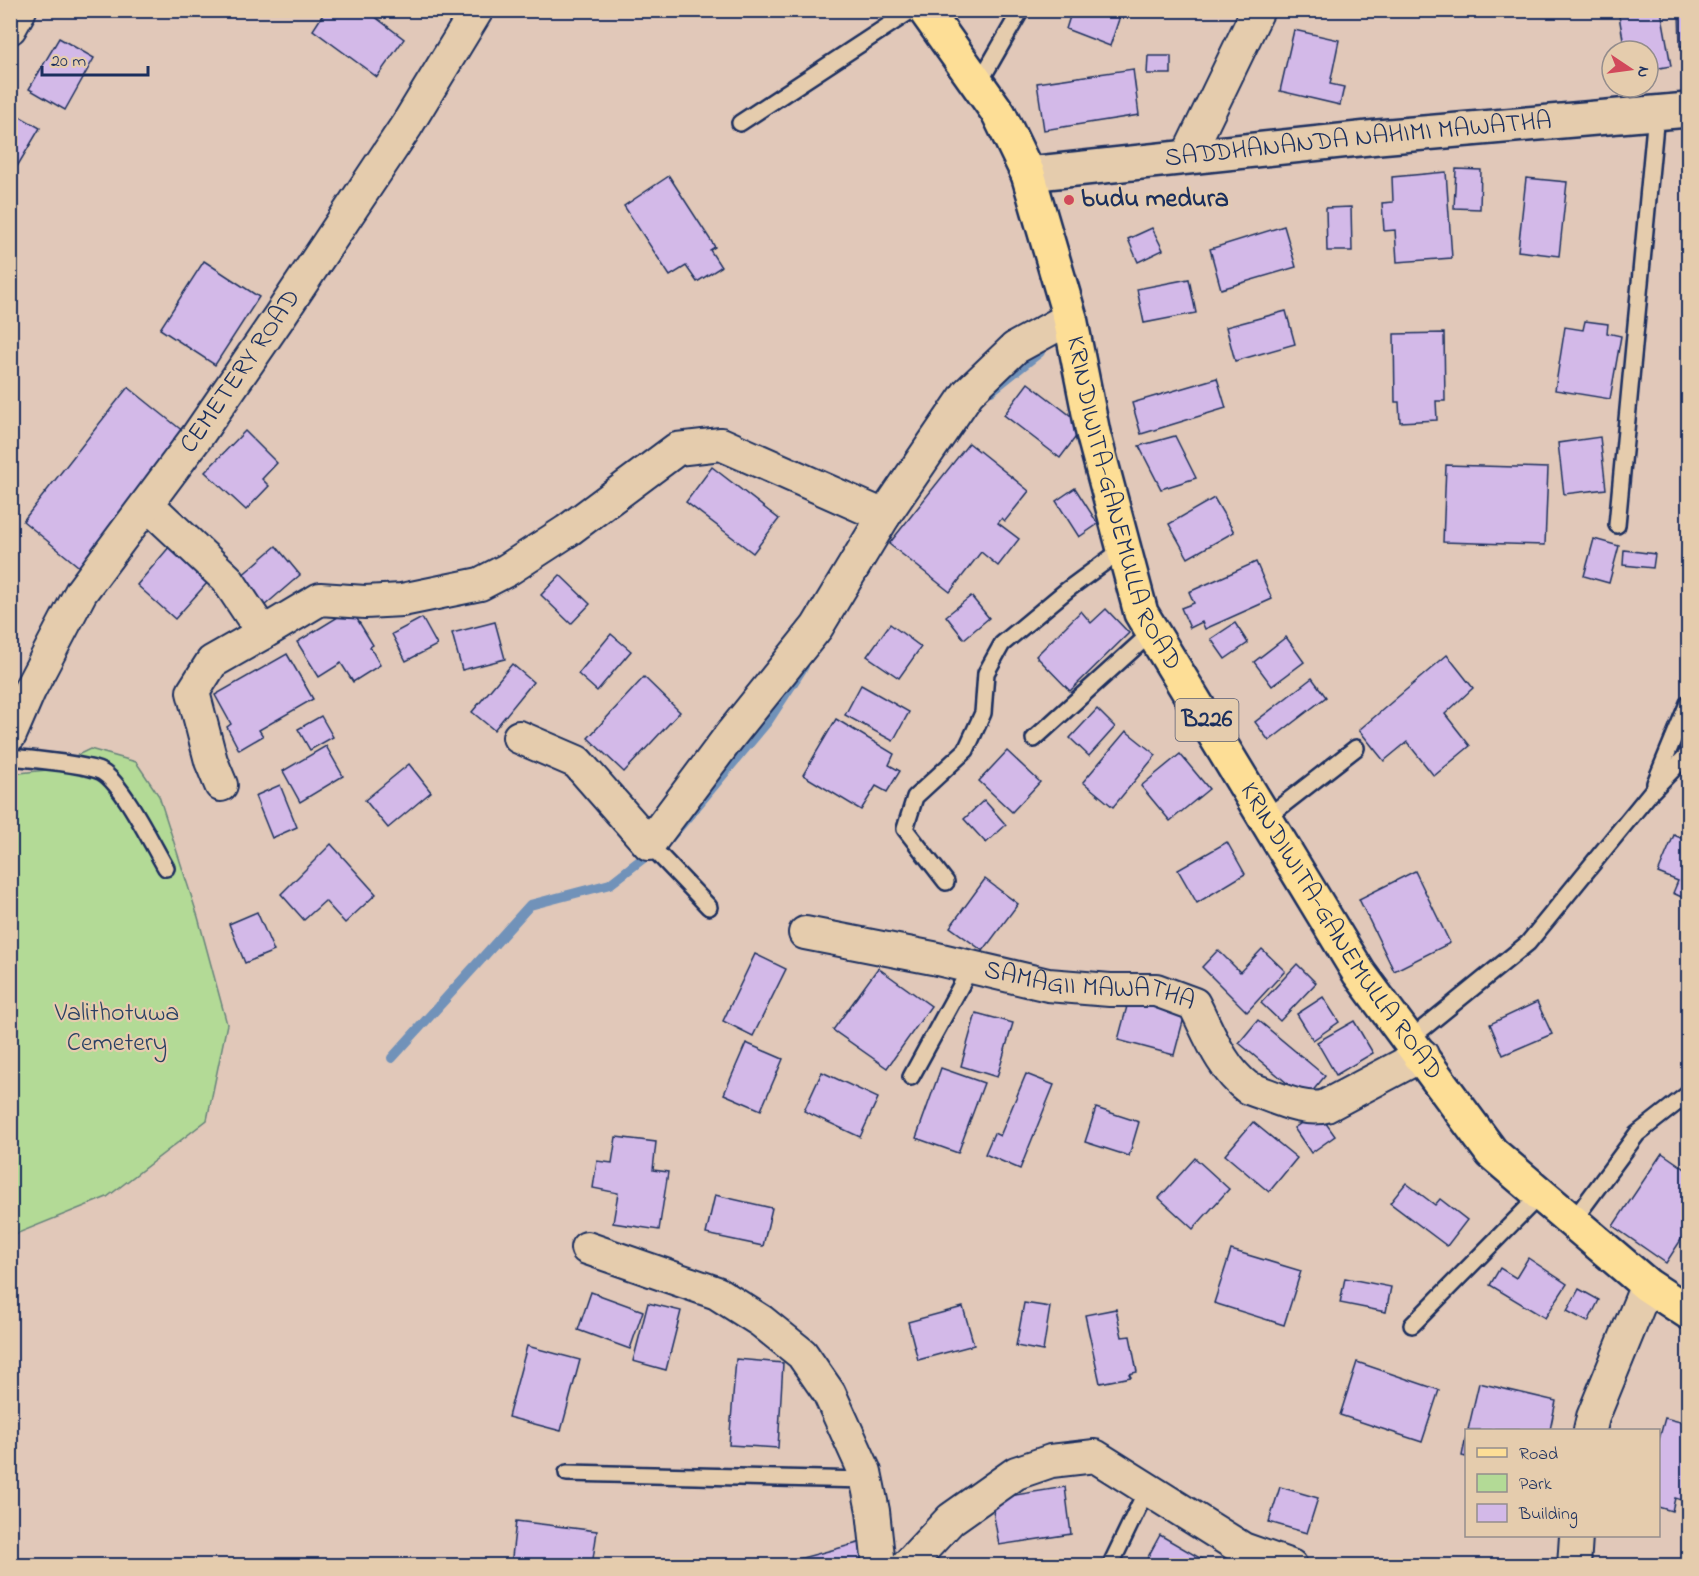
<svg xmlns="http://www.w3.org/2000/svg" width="1699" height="1576" font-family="'Indie Flower',sans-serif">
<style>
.green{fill:#b3da96;stroke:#67847a;stroke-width:1.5}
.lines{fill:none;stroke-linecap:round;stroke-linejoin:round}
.stream{stroke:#7192b9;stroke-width:10}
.building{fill:#d3b9e8;stroke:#1b2f5e;stroke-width:1.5}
.service-casing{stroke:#1b2f5e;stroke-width:20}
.minor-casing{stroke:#1b2f5e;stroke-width:36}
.tertiary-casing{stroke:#1b2f5e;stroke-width:38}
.primary-casing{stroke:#1b2f5e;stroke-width:38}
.service{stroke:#e5ccad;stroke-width:15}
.minor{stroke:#e5ccad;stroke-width:32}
.tertiary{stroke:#e5ccad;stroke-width:33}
.primary{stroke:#fdde96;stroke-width:33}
.poi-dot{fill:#d1495b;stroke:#e5ccad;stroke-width:2}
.labels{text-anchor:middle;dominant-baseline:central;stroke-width:4.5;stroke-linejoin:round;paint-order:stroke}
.shield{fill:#e5ccad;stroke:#585e76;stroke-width:1.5}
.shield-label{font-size:24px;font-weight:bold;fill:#1b2f5e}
.street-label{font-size:26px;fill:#1b2f5e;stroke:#e5ccad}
.poi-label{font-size:26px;font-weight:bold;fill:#1b2f5e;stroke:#e5ccad;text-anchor:start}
.park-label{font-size:26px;fill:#2a4064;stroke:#e5ccad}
</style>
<rect width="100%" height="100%" fill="#e1c8b9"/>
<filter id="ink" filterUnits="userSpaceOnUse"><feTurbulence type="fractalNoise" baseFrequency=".0167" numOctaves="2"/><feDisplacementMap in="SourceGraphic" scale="12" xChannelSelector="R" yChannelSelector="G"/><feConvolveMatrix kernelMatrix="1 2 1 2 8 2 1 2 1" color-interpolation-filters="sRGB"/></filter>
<g filter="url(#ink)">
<path class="green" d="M90 749 136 762 159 796 198 917 227 1024 207 1120 107 1197 11 1236V774L46 770Z"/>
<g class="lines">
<g class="stream">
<path d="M991 391 1040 352"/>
<path d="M670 838 768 721 804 666"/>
<path d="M392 1058 530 905 610 884 655 849"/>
</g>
</g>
<g class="building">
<path d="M326 10H366L404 39 377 77 313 30Z"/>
<path d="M1072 10H1122L1110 46 1066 29Z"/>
<path d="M1618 10H1661L1671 66 1648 70V51H1625Z"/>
<path d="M1679 10H1688V46H1680Z"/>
<path d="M1294 30 1339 40 1330 84 1344 87 1340 105 1280 91Z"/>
<path d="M59 38 94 58 65 110 29 89Z"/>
<path d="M1148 56H1171V74H1147Z"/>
<path d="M1133 69 1139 115 1044 130 1037 83Z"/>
<path d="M10 111 40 128 12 175 10 174Z"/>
<path d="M1456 169 1481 170 1480 209 1454 208Z"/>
<path d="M1446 172 1452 258 1397 262 1395 230 1384 231 1382 203 1393 202 1392 177Z"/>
<path d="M669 176 715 247 710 250 721 267 697 282 686 266 670 276 624 206Z"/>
<path d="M1526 178 1567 182 1559 256 1518 251Z"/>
<path d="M1351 207 1352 251H1327L1326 208Z"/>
<path d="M1284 226 1296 267 1221 289 1210 249Z"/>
<path d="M1152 228 1163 250 1138 262 1128 239Z"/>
<path d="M204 261 259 297 215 365 160 329Z"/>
<path d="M1189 279 1196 313 1144 323 1137 289Z"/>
<path d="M1286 311 1295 344 1235 361 1226 327Z"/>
<path d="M1585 321 1608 324 1607 333 1621 336 1610 399 1555 390 1565 327 1583 330Z"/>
<path d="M1444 333 1445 401H1436L1437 420 1400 422 1399 402H1395L1394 334Z"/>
<path d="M1217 378 1226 408 1141 434 1132 403Z"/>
<path d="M1028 383 1084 426 1060 458 1004 415Z"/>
<path d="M128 387 189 436 83 570 23 521Z"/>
<path d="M245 431 277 463 262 479 269 486 246 510 205 472Z"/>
<path d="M1175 436 1196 478 1161 489 1139 446Z"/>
<path d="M1600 437 1606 489 1564 494 1558 443Z"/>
<path d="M969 443 1029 491 1005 521 1002 518 998 523 1019 539 998 566 981 552 950 592 889 544Z"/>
<path d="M1446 465 1548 468 1545 545 1443 542Z"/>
<path d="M712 467 779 519 753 553 686 502Z"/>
<path d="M1075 488 1098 524 1079 537 1056 501Z"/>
<path d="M1214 498 1234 532 1188 558 1169 524Z"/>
<path d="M176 539 215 574 175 619 137 585Z"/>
<path d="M1594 539 1619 546 1609 583 1584 576Z"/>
<path d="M276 546 300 575 264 606 240 577Z"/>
<path d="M1624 550 1655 554 1653 568 1623 565Z"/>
<path d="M1256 562 1272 599 1205 629 1202 622 1190 628 1181 608 1194 603 1189 592Z"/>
<path d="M560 575 590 604 571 624 541 595Z"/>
<path d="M971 596 989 618 964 639 946 616Z"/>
<path d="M351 609 373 645 370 647 380 665 353 682 341 663 319 677 297 642Z"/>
<path d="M1106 609 1129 633 1070 691 1036 656 1081 611 1091 623Z"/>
<path d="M422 618 437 645 406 661 392 634Z"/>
<path d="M495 622 505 659 462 670 452 633Z"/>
<path d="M1235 623 1248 643 1225 659 1211 639Z"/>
<path d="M890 624 921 647 899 678 867 656Z"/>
<path d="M611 634 631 651 597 691 578 674Z"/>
<path d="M1286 637 1304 662 1272 686 1254 662Z"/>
<path d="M287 654 313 699 259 730 263 736 239 750 227 727 231 724 215 695Z"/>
<path d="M1447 655 1473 688 1445 714 1470 746 1434 776 1407 742 1384 761 1359 730Z"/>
<path d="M512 664 533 682 494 730 472 712Z"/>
<path d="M644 677 680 712 624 772 588 738Z"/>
<path d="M1312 678 1326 697 1269 741 1255 722Z"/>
<path d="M861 685 909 712 893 741 845 715Z"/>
<path d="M1097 709 1115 727 1089 756 1070 738Z"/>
<path d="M321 716 333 737 310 750 298 729Z"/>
<path d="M836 719 894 754 889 765 900 771 887 792 876 786 861 810 803 775Z"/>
<path d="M1126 731 1156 755 1113 807 1083 782Z"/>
<path d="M326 746 343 776 300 802 283 771Z"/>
<path d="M1007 751 1040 782 1012 812 979 781Z"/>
<path d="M1180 754 1209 789 1170 821 1141 786Z"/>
<path d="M409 764 431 792 388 828 365 800Z"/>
<path d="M280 785 297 827 272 838 255 796Z"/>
<path d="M984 800 1006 825 986 843 964 819Z"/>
<path d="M1674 835 1688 841V900L1673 893 1678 881 1658 873Z"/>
<path d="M1227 842 1245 874 1197 903 1178 870Z"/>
<path d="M331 844 376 894 345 923 325 901 304 920 281 894Z"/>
<path d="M1415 871 1450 943 1394 971 1359 899Z"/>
<path d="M985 879 1018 904 983 951 950 927Z"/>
<path d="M257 912 274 951 245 963 229 924Z"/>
<path d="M1262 949 1285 971 1247 1012 1202 967 1218 950 1240 972Z"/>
<path d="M755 954 786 969 753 1036 723 1021Z"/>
<path d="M1297 964 1316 983 1280 1021 1261 1003Z"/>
<path d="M878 968 931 1006 887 1068 833 1030Z"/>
<path d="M1130 995 1186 1010 1174 1055 1118 1040Z"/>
<path d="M1323 997 1339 1022 1313 1040 1297 1014Z"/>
<path d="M1537 1002 1552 1034 1503 1055 1490 1024Z"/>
<path d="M976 1013 1013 1023 997 1077 961 1066Z"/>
<path d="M1258 1020 1325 1076 1306 1099 1239 1043Z"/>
<path d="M1354 1021 1373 1053 1336 1075 1317 1042Z"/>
<path d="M746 1043 783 1059 761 1110 724 1094Z"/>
<path d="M941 1068 984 1083 958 1153 916 1138Z"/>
<path d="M822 1072 878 1098 860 1137 804 1111Z"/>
<path d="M1026 1074 1054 1085 1020 1169 985 1154 994 1133 1000 1136Z"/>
<path d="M1096 1108 1139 1122 1129 1156 1085 1142Z"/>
<path d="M1318 1112 1335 1136 1311 1153 1294 1128Z"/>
<path d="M1253 1122 1297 1158 1269 1192 1225 1155Z"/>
<path d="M616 1137 656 1142 653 1170 668 1172 659 1230 613 1223 618 1193 593 1188 597 1161 612 1163Z"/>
<path d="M1662 1153 1688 1171V1229L1666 1263 1613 1226Z"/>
<path d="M1195 1158 1229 1189 1193 1229 1159 1198Z"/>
<path d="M1406 1183 1435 1205 1440 1199 1467 1220 1447 1246 1390 1203Z"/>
<path d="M715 1195 772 1208 763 1246 706 1234Z"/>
<path d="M1231 1250 1301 1271 1284 1325 1214 1303Z"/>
<path d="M1528 1258 1567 1284 1545 1318 1490 1285 1500 1268 1516 1278Z"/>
<path d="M1345 1278 1391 1287 1386 1312 1340 1303Z"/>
<path d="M1579 1289 1599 1300 1588 1322 1567 1311Z"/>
<path d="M591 1292 643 1311 630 1349 578 1330Z"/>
<path d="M648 1303 681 1311 666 1370 633 1361Z"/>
<path d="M1024 1303 1050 1307 1043 1351 1016 1346Z"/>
<path d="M963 1307 974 1345 918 1360 908 1322Z"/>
<path d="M1116 1309 1122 1337 1130 1336 1137 1372 1129 1374 1131 1377 1100 1383 1085 1315Z"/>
<path d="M527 1346 580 1360 561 1431 508 1417Z"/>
<path d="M736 1359 783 1363 778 1448 729 1445Z"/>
<path d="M1357 1362 1439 1390 1422 1442 1340 1415Z"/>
<path d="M1479 1383 1556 1401 1550 1430H1468Z"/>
<path d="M1665 1418 1688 1424V1502L1675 1498 1672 1511 1658 1507V1443Z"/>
<path d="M1466 1436V1457L1462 1456Z"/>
<path d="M1065 1487 1071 1534 999 1545 991 1499Z"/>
<path d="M1280 1487 1318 1498 1307 1533 1269 1522Z"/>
<path d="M516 1521 597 1531 592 1566H511Z"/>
<path d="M1160 1535 1205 1561 1203 1566H1143Z"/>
<path d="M862 1542 869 1566H788L787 1562Z"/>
</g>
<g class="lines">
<g class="service-casing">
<g id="service">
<path d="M978 85 1021 10"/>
<path d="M740 123 912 10"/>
<path d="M1617 525 1656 114"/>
<path d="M1034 739 1152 632"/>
<path d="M10 757C30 759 87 764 102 772 123 784 153 846 166 868"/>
<path d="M1655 783 1688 703"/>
<path d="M1266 818 1356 748"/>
<path d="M649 844 709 907"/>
<path d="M946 882 905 829 915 797 966 750 983 713 986 673 1002 644 1067 590 1124 548"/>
<path d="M1410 1039 1528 943 1651 792 1688 754"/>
<path d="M911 1077 971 967"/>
<path d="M1572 1222 1637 1134 1688 1094"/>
<path d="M1412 1325 1540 1195"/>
<path d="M567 1473 867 1480"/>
<path d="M1110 1566 1147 1489"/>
</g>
</g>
<g class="minor-casing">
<g id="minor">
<path d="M10 28 20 10"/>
<path d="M1187 157 1258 10"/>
<path d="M147 504 227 579 263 633 320 599 365 602 402 600 480 584 507 570 567 531 677 449 721 444 884 516"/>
<path id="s1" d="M10 735 29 691 81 592 198 435 279 317 407 125 477 10"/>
<path d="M519 737 577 762 649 844 729 737 817 627 884 516 968 393 1015 348 1070 318"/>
<path d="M221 785 211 761 193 692 212 662 263 633"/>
<path id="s2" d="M805 933 933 958 1048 985 1110 990H1156L1194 1004C1209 1033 1221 1068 1248 1088 1271 1095 1303 1113 1326 1106L1422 1055"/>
<path d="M587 1248 717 1293 761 1321 802 1354 829 1393 865 1472 873 1511 879 1566"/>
<path d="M1590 1430 1593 1417 1647 1285"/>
<path d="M907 1566 951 1519 1016 1473 1051 1461 1095 1456 1243 1549 1291 1566"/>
<path d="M1574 1566 1576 1536"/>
</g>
</g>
<g class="tertiary-casing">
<g id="tertiary">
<path id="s3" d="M1028 174 1378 137 1688 110"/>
</g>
</g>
<g class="primary-casing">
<g id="primary">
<path id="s4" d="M925 10 999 114 1028 174 1070 318 1093 433 1141 613 1359 973 1492 1153 1647 1285 1688 1312"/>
</g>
</g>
<use href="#service" class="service"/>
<use href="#minor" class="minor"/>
<use href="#tertiary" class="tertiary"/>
<use href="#primary" class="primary"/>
</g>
</g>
<circle class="poi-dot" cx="1069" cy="200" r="6"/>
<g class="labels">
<rect class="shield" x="1175.5" y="699" width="63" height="42" rx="4.5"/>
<g class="shield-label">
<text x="1207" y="720">B226</text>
</g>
<g class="street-label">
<text stroke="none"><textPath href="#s3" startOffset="332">SADDHANANDA NAHIMI MAWATHA</textPath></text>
<text stroke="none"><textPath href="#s1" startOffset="432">CEMETERY ROAD</textPath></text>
<text stroke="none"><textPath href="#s4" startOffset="538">KRINDIWITA-GANEMULLA ROAD</textPath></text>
<text stroke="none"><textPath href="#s4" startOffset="1024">KRINDIWITA-GANEMULLA ROAD</textPath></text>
<text stroke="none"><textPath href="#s2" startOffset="290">SAMAGII MAWATHA</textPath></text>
</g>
<g class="poi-label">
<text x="1081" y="200">budu medura</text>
</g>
<g class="park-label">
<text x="117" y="1014">Valithotuwa<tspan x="117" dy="30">Cemetery</tspan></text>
</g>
</g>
<rect width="1699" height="1576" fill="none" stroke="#e5ccad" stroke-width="36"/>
<rect x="18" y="18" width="1663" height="1540" fill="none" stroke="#1b2f5e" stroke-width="2" filter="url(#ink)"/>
<rect x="1465" y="1429" width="195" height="108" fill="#e5ccad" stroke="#948d8d" stroke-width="1.5"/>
<rect x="1477" y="1448" width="30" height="9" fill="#fdde96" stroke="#948d8d" stroke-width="1.5"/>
<text x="1519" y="1459" font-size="18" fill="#1b2f5e">Road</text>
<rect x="1477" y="1474" width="30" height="18" fill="#b3da96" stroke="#948d8d" stroke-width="1.5"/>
<text x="1519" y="1489" font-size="18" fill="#1b2f5e">Park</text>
<rect x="1477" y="1504" width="30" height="18" fill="#d3b9e8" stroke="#948d8d" stroke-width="1.5"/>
<text x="1519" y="1519" font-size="18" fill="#1b2f5e">Building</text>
<g transform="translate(1630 69) rotate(103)"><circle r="28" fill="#e5ccad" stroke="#948d8d" stroke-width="1.5"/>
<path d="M0-4.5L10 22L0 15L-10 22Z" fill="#d1495b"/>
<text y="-9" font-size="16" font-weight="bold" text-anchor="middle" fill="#1b2f5e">N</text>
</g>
<path d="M42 66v9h106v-9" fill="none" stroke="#1b2f5e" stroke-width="3"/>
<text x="51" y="66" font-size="18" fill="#1b2f5e" stroke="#e5ccad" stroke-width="4.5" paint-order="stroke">20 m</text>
</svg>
